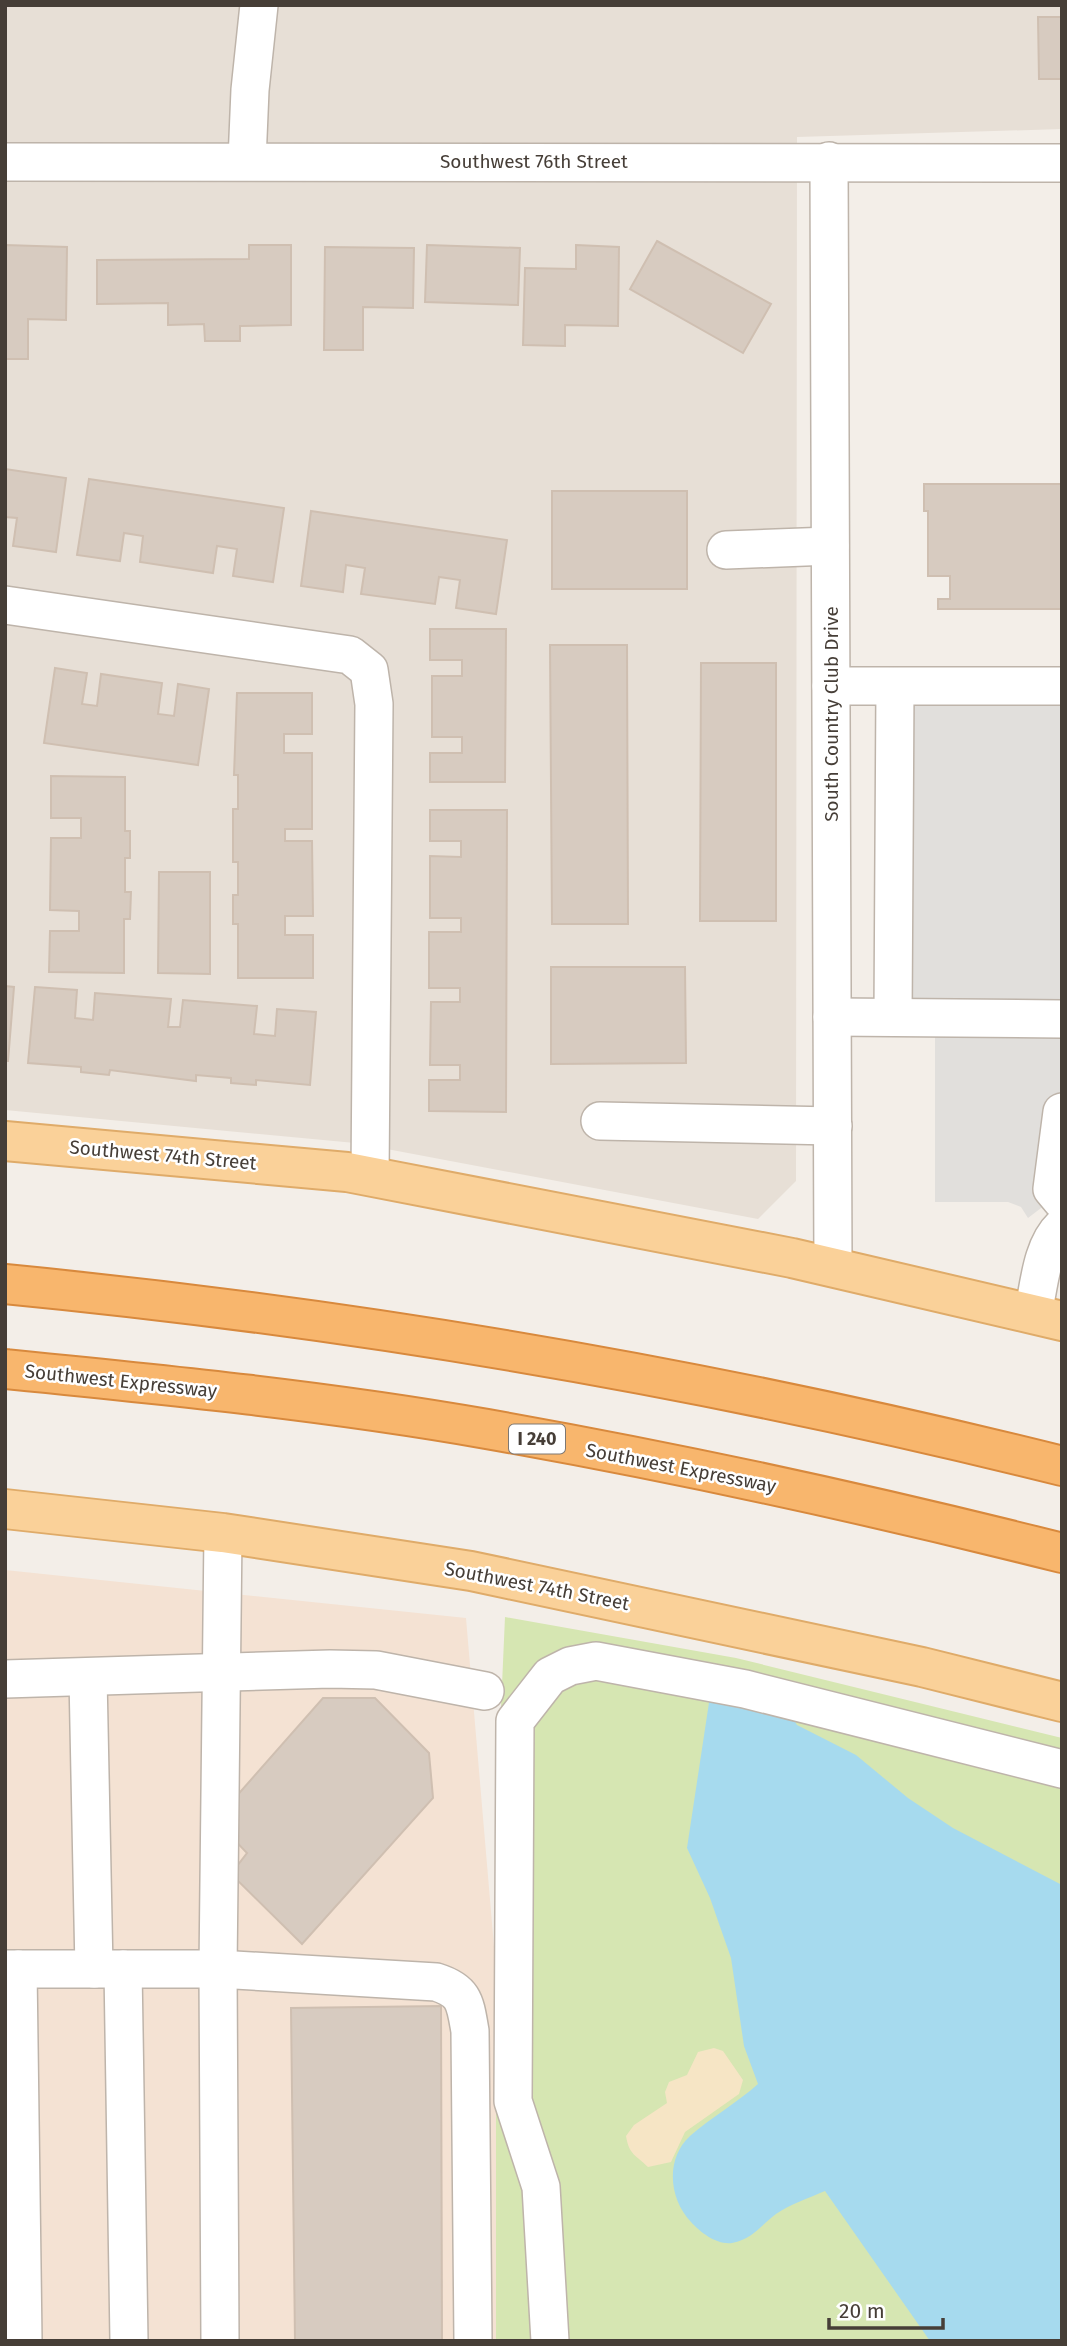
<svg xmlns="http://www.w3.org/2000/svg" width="1067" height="2346" font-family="'Fira Sans',sans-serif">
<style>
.residential{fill:#e7dfd6}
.commercial{fill:#f4e2d3}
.green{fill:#d6e6b2}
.sand{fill:#f6e5c5}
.parking{fill:#e1dfdc}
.water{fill:#a6daee}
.building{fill:#d7cbc0;stroke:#cfbfb1;stroke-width:2}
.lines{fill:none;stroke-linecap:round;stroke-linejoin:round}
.minor-casing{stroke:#beb4aa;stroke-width:40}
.major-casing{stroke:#dfab69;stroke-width:42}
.highway-casing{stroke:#d8893d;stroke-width:42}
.minor{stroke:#fff;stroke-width:37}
.major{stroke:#fad199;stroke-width:38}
.highway{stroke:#f8b66d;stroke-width:38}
.labels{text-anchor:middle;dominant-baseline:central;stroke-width:5;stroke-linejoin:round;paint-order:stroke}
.shield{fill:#fff;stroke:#7e7873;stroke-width:2}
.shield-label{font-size:18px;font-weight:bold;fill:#463e37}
.street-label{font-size:19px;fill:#463e37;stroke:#fff}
</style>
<rect width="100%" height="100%" fill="#f3eee8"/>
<path class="residential" d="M5 5H1062V129L797 137 796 1181 758 1219 355 1143 5 1110Z"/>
<path class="commercial" d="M5 1570 466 1618 496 1970V2341H5Z"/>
<path class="green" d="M505 1617 736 1658 1062 1738V2341H496V1821Z"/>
<path class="sand" d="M714 2048 723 2051 743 2080 739 2094 685 2132 671 2162 648 2167C636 2155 629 2155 626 2136L634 2125 667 2103 665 2092 669 2082 687 2075 698 2052Z"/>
<path class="parking" d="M877 701H1062V1192L1028 1218 1021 1207 1008 1202H935V1035H876Z"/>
<path class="water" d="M710 1696 791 1715 797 1725 856 1755 908 1798 953 1828 1062 1885V2341H930L825 2191C809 2198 790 2204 776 2214 761 2225 753 2239 732 2243 717 2245 701 2233 691 2222 669 2199 665 2159 690 2136 710 2118 737 2103 758 2084L744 2046 731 1958 710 1898 687 1848Z"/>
<g class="building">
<path d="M1038 17H1062V79H1039Z"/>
<path d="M657 241 771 304 743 353 630 289Z"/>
<path d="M5 245 67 247 66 320 28 319V359H5Z"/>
<path d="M249 245H291V325L240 326V341H205L204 324 168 325V303L97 304V260L249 259Z"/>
<path d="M427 245 520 248 518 305 425 302Z"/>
<path d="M576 245 619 247 618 326 565 325V346L523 345 525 268 576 269Z"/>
<path d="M325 247 414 248 413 308 363 307V350H324Z"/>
<path d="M5 469 66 478 56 552 13 546 17 518 5 517Z"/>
<path d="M89 479 284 508 273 582 233 576 237 549 217 546 213 573 140 562 143 536 124 533 120 561 77 555Z"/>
<path d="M924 484H1062V609H938V599H950V576H928V511H924Z"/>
<rect x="552" y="491" width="135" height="98"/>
<path d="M311 511 507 540 496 614 456 608 460 580 439 577 435 604 361 594 365 568 346 565 343 592 301 586Z"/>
<path d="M430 629H506L505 782H430V753H462V737H432V676H462V660H430Z"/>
<path d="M550 645H627L628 924H552Z"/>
<path d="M701 663H776V921H700Z"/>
<path d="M55 668 87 673 82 704 97 706 101 674 162 683 158 714 174 716 178 684 209 689 198 765 44 743Z"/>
<path d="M237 693H312V734H284V753H312V829H285V841H312L313 916H285V935H313V978H238V924H233V895H238V862H233V809H238V775H234Z"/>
<path d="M51 776 125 777V831H130V858H125V892H131L130 919H124V973L49 972 50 931H79V911L50 910 51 838H81V818H51Z"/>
<path d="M430 810H507L506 1112 429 1111V1080H460V1065H430L431 1002H460V988H429V932H461V918H430V856L461 857V841H430Z"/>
<path d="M159 872H210V974L158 973Z"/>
<path d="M551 967H685L686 1063 551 1064Z"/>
<path d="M5 986 14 987 8 1061H5Z"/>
<path d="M35 987 77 990 75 1018 93 1020 95 993 171 999 168 1027H180L183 1000 257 1006 254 1034 275 1036 277 1009 316 1012 310 1085 256 1080V1085L231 1083V1078L196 1075V1081L110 1070 109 1075 81 1072V1067L28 1063Z"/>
<path d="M323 1698H375L429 1753 433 1798 302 1944 231 1874 247 1853 226 1831 234 1799Z"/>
<path d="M441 2006 442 2341H295L291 2008Z"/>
</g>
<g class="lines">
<g class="minor-casing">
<g id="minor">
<path d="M247 161 250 90 259 5"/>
<path d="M829 161 833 1267"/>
<path d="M5 162 1062 163"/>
<path d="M726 550 830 546"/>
<path d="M5 605 350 655 369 670 374 704 370 1176"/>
<path d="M831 686H1062"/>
<path d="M832 1017 1062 1019"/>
<path d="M893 1017 895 687"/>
<path d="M1062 1112 1052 1189 1062 1201"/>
<path d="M600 1121 833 1126"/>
<path d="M1033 1314C1039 1287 1041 1247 1062 1227"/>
<path d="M88 1677 94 1969"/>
<path d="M5 1679 330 1669 376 1670 485 1691"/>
<path d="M5 1969H218L436 1982C465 1991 465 2003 470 2031L473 2341"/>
<path d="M18 1969 23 2341"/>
<path d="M123 1969 129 2341"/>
<path d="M220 2341 218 1969 223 1533"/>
<path d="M550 2341 541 2187 513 2101 515 1721 550 1676 570 1666 596 1661 745 1689 1062 1769"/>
</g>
</g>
<g class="major-casing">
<g id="major">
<path d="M5 1141 347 1172 792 1258 1062 1321"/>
<path d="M5 1509 223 1533 471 1571 922 1667 1062 1702"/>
</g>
</g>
<g class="highway-casing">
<g id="highway">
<path d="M5 1284C366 1319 710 1378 1062 1466"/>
<path d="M5 1369C166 1385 328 1401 487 1429 680 1463 872 1505 1062 1553"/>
</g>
</g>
<use href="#minor" class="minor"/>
<use href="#major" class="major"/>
<use href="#highway" class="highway"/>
</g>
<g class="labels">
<rect class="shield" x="509" y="1424.5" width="56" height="29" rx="5"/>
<g class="shield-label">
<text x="537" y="1439">I 240</text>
</g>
<g class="street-label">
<text x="534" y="161">Southwest 76th Street</text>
<text transform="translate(831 714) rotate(-90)">South Country Club Drive</text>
<text transform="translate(163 1155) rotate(5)">Southwest 74th Street</text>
<text transform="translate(121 1381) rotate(6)">Southwest Expressway</text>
<text transform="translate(681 1468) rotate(11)">Southwest Expressway</text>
<text transform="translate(537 1586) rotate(11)">Southwest 74th Street</text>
</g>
</g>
<rect width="1067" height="2346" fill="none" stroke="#463e37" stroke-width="14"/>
<path d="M829 2318v10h114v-10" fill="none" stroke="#463e37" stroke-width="3.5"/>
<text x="839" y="2318" font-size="21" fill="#463e37" stroke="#ffffff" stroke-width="5" paint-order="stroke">20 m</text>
</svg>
